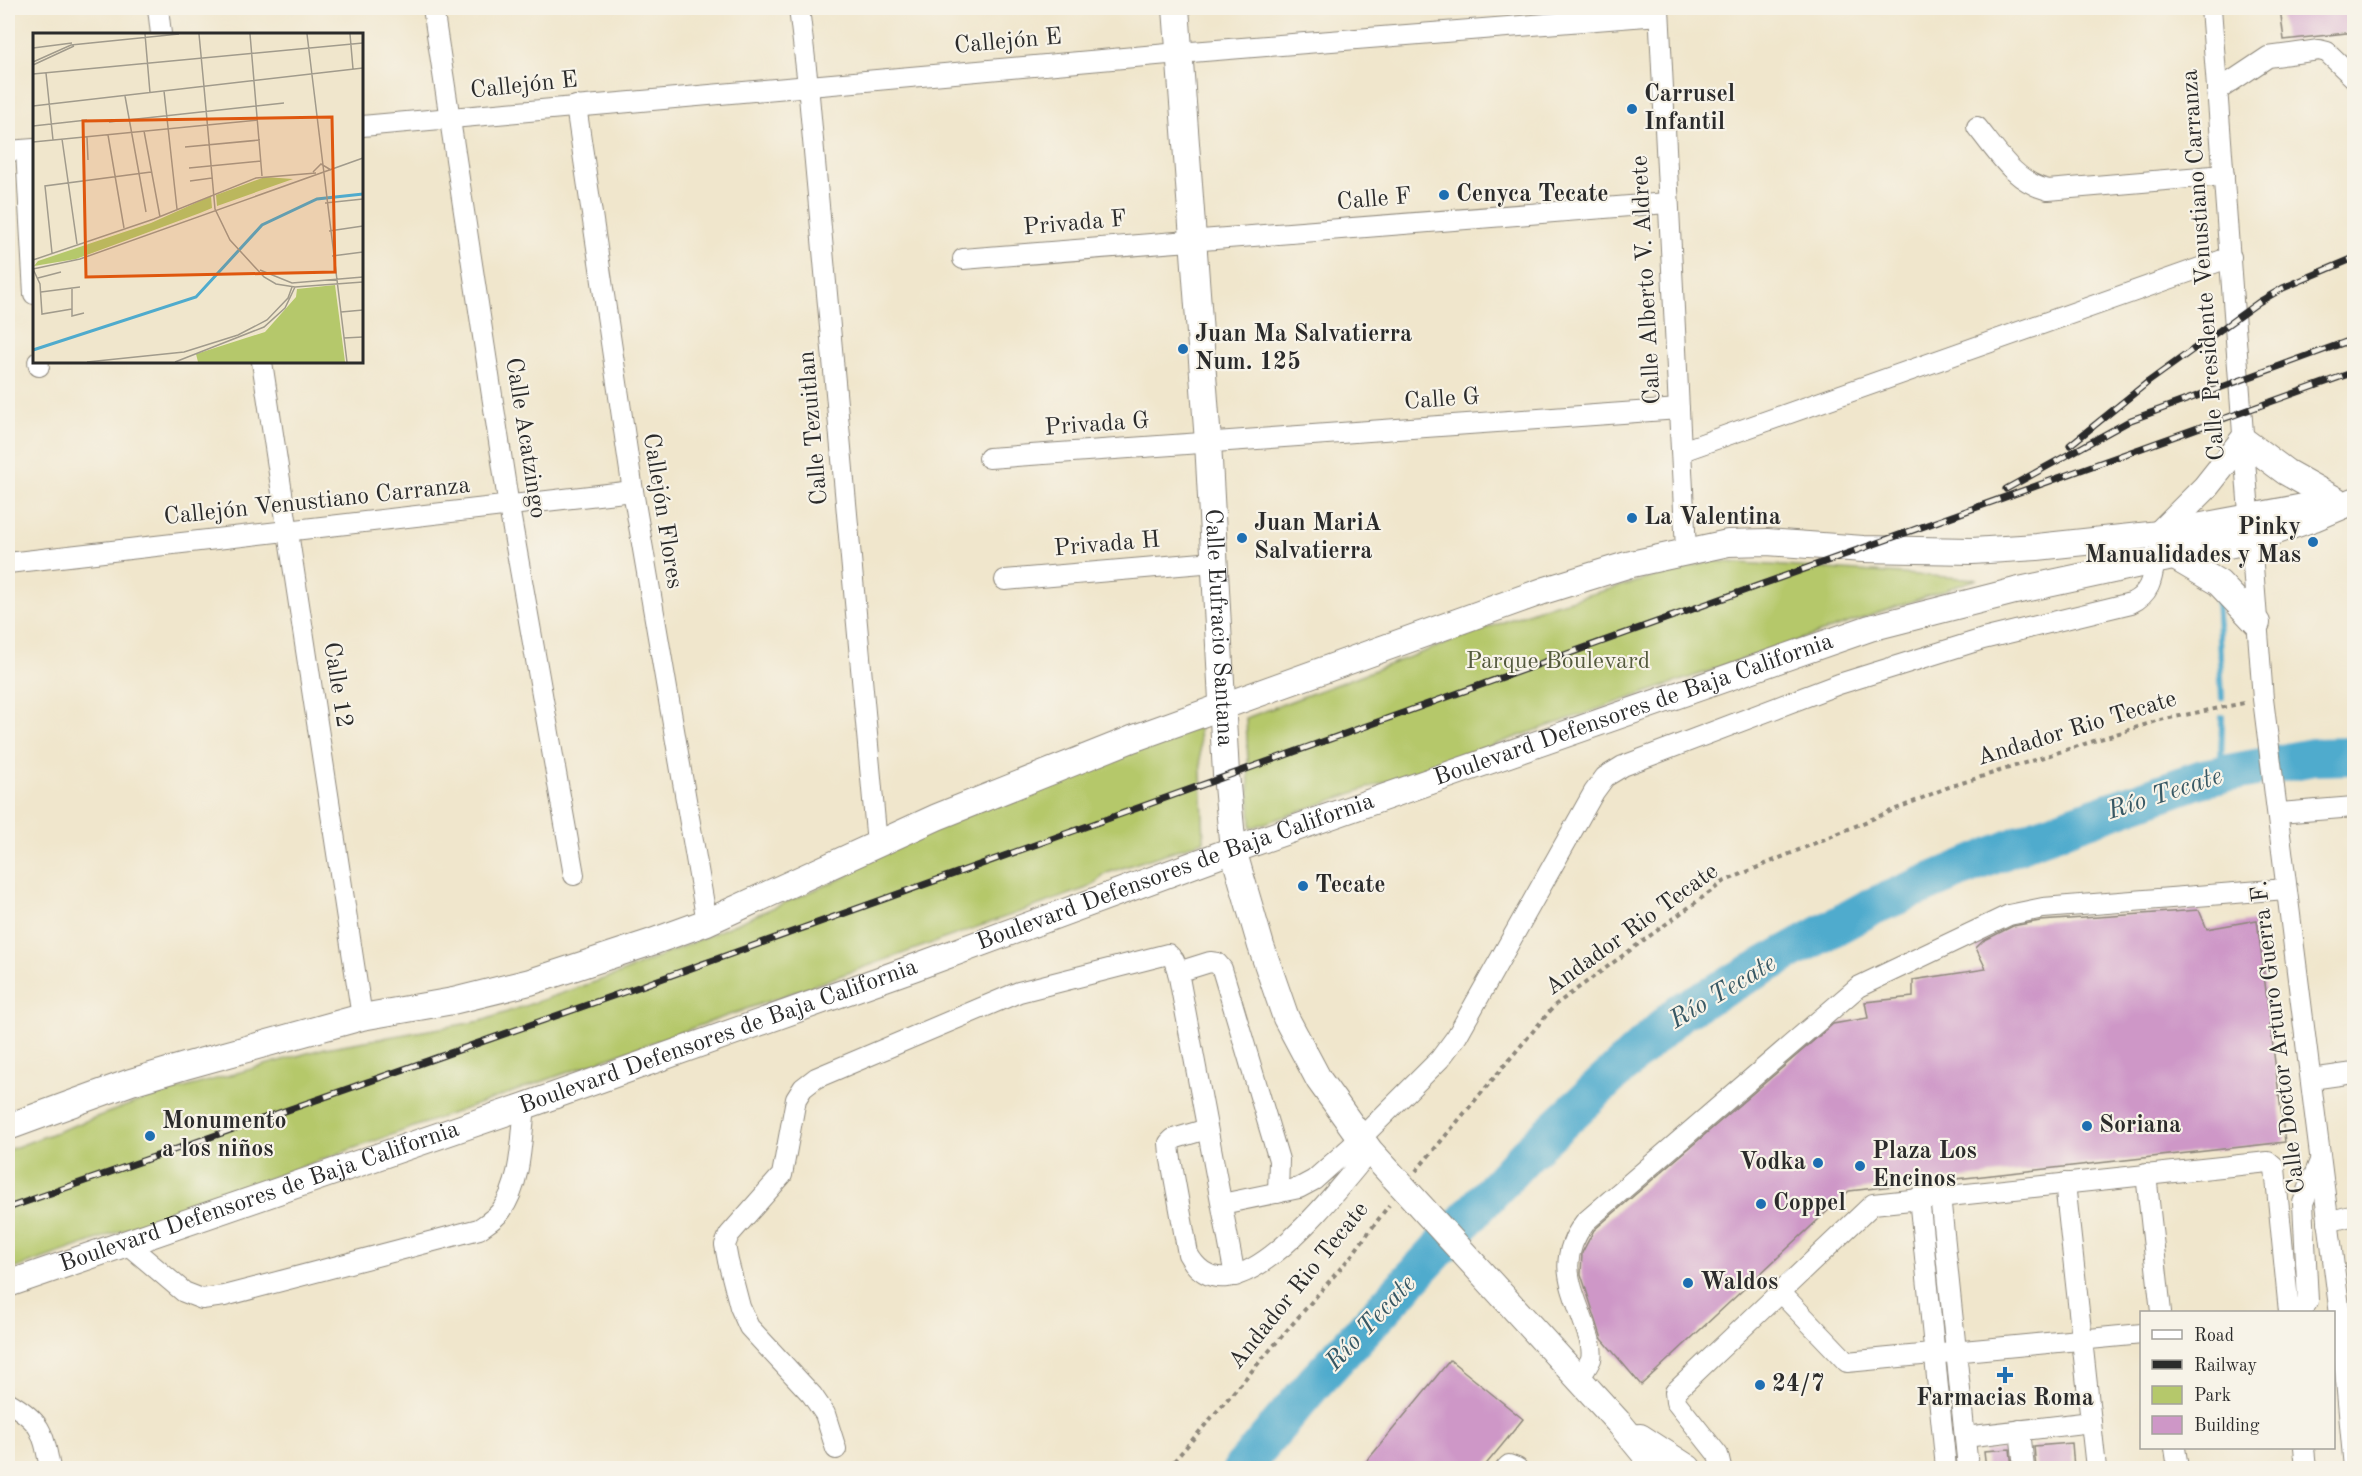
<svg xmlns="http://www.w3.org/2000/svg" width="2362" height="1476" font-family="'Old Standard TT',serif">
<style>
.green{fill:#b5c86b;stroke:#707a4b;stroke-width:1.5}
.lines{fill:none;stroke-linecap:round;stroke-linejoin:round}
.stream{stroke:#4fabcd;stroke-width:6}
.river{stroke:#4fabcd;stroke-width:38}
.building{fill:#ce97c7}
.minor-casing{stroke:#8e887c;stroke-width:22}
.major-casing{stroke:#8e887c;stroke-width:28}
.path{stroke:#8e887c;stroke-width:4;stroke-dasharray:4.5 4.5;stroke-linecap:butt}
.minor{stroke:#fff;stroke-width:20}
.major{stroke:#fff;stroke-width:26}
.rail-casing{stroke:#2b2b2b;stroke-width:7}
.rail{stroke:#f7f3e8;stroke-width:4.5;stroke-dasharray:14;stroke-linecap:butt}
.poi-dot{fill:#1f6fb2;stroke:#f7f3e8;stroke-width:2}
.labels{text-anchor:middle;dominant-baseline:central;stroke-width:4.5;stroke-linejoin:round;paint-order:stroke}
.street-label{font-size:24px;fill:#2b2b2b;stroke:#f7f3e8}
.poi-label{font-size:24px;font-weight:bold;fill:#2b2b2b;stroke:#f7f3e8;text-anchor:start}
.park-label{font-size:24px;fill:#545a3e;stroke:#f7f3e8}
.water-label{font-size:26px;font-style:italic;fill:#385864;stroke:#f7f3e8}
.inset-river{fill:none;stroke:#4fabcd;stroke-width:3}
.inset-road{fill:none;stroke:#a19b8c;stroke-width:1.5}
.view{fill:#df570e;fill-opacity:0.15;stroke:#df570e;stroke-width:3}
.inset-edge{fill:none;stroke:#2b2b2b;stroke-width:3}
</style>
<rect width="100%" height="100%" fill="#f7f3e8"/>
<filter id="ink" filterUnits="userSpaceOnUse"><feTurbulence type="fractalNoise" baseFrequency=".0167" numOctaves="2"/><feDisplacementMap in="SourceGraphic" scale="12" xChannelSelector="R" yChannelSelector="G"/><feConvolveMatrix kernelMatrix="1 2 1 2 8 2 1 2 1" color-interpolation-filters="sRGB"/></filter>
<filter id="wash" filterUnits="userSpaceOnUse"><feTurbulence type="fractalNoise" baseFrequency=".008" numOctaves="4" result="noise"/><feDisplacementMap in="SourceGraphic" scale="24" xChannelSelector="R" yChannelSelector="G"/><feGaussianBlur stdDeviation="1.35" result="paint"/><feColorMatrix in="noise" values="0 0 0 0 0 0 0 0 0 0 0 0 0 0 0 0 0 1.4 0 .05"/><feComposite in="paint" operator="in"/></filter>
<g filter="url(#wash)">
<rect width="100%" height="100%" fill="#f0e6cc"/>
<g class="green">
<path d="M1711 561 1977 579 1251 828 1246 718 1541 608Z"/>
<path d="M1199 727 1204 841 1107 873 1090 887 8 1271V1150L142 1100 325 1048 481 1021 621 973 847 876 900 834Z"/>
</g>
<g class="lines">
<g class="stream">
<path d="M2217 595 2222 698"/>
<path d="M2221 774 2222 717"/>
</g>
<path class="river" d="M1242 1468 1315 1382 1526 1155 1680 1012 1869 908 2037 837 2203 778 2313 757 2354 756"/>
</g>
<g id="blocks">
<g class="building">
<path d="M2280 8H2355V32L2284 40Z"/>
<path d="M2199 910 2207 929 2257 920 2285 1142 1849 1191 1641 1385 1602 1339 1581 1274 1582 1253 1594 1230 1833 1024 1868 1018 1865 1002 1913 997V980L1986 969 1976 948 1983 941 2013 926 2040 921Z"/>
<path d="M1450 1360 1523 1419 1507 1439 1483 1468H1361Z"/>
<path d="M2072 1443 2074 1468H2036L2034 1446Z"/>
<path d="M2010 1449 2012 1468H1986L1984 1451Z"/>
</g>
</g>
</g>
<g filter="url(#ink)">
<use href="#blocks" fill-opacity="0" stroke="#8e887c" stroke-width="1.5"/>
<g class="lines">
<g class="minor-casing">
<g id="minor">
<path d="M158 8 161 34"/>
<path d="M433 8 509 507 574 875"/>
<path d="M799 8 808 85 877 844"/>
<path d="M1659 8 1686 550"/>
<path d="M2211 8 2263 699 2340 1315 2354 1468"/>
<path d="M2217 91 2268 57 2319 50 2327 52 2354 78"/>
<path d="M576 106 633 491 707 922"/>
<path d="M362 126 1179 53 1659 15"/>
<path d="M1977 127C1998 153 2015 182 2048 190L2224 175"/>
<path d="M26 150 34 294"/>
<path d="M8 151 34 149"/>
<path d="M963 259 1667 203"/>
<path d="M38 362 39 366"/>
<path d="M262 362 362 1017"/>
<path d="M1682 451 2231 257"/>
<path d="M989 458 1679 409"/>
<path d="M8 563 633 491"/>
<path d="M1005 580 1214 562"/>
<path d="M2279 813 2354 807"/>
<path d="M1178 972 1210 962 1217 963 1222 969 1279 1160 1278 1193"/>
<path d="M2311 1079 2354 1073"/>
<path d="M1207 1129 1173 1139 1169 1143 1170 1154 1188 1254C1232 1334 1340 1185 1370 1151"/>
<path d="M2146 1174 2161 1312"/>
<path d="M2065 1183 2096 1468"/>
<path d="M1940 1195 1968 1468"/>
<path d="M1919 1197 1946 1468"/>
<path d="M1222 1204 1299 1188 1314 1180 1361 1138 1440 1059 1457 1036 1594 792 1605 777 1623 766 1839 684 1983 639 2131 603C2150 594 2152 580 2155 560"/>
<path d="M2328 1222 2354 1215"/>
<path d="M126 1243 184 1292 202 1299 224 1296 479 1229C486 1224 496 1218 501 1211 522 1182 521 1140 525 1106"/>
<path d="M1780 1292 1847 1362 2142 1334"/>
<path d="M2296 1312 2302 1310 2308 1301 2303 1203 2320 1161"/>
<path d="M1579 1380C1582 1374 1588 1366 1591 1359 1593 1350 1590 1340 1587 1332 1573 1288 1554 1263 1585 1222L1858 987 2009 915 2043 908 2286 889"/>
<path d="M8 1402C42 1422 43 1432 50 1468"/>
<path d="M2020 1430 2024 1468"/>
<path d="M1965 1437 2091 1422"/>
<path d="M2175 1448 2178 1468"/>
<path d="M2304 1448 2306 1468"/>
<path d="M836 1449 825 1414 812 1395 749 1327 740 1307 728 1261 725 1245 729 1235 782 1175 796 1099 803 1088 816 1078 1019 992 1168 954 1174 960 1178 972 1235 1276"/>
<path d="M1506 1468 1509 1465 1517 1468"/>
<path d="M1721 1468 1718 1455 1676 1402 1675 1392 1873 1204 2268 1162 2275 1168 2289 1312"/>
</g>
</g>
<g class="major-casing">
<g id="major">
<path id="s1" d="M1176 8 1208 442 1226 774 1233 850 1261 946 1286 1018 1319 1080 1370 1151 1620 1424 1656 1468"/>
<path d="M2159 534 2205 488 2243 440 2286 472 2336 500"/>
<path d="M2173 556 2219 583 2257 623"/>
<path d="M8 1127 131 1082 185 1066 362 1017 453 1001 530 982 652 942 707 922 937 817 1132 739 1546 590 1627 565 1728 543 1767 542 1863 549 1972 551 2037 547 2159 534 2309 506"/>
<path id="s2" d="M8 1284 525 1106 913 968 1233 850 1870 628 2015 591 2251 540 2314 518 2354 501"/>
<path d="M1640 1437 1688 1468"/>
</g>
</g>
<g class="path">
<path d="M1416 1171 1555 1005 1725 881 1946 788 2160 720 2244 703"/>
<path d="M1168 1468 1352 1255 1389 1205"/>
</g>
<use href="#minor" class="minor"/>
<use href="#major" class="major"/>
<g class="rail-casing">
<g id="rail">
<path d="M2070 445 2148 382 2259 302 2283 288 2354 258"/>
<path d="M2006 489 2131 420 2354 339"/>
<path d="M8 1208 644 985 2354 372"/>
</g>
</g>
<use href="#rail" class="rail"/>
</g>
</g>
<g class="poi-dot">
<circle cx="1632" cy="109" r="6"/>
<circle cx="1444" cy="195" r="6"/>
<circle cx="1183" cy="349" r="6"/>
<circle cx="1632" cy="518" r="6"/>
<circle cx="1242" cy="538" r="6"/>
<circle cx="2313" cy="542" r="6"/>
<circle cx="1303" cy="886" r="6"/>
<circle cx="2087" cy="1126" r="6"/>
<circle cx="150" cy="1136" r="6"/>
<circle cx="1818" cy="1163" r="6"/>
<circle cx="1860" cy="1166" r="6"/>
<circle cx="1761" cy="1204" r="6"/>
<circle cx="1688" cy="1283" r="6"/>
<path d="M2002 1366h6v6h6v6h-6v6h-6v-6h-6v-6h6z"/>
<circle cx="1760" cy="1385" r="6"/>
</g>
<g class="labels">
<g class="street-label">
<text transform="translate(1008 42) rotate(-5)">Callejón E</text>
<text transform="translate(524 86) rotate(-6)">Callejón E</text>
<text transform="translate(1374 200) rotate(-5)">Calle F</text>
<text transform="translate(1075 224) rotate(-5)">Privada F</text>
<text transform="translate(2204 265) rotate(-94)">Calle Presidente Venustiano Carranza</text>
<text transform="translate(1647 280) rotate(-93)">Calle Alberto V. Aldrete</text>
<text transform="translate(1442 400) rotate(-4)">Calle G</text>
<text transform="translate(1097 425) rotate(-4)">Privada G</text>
<text transform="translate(814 428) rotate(-95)">Calle Tezuitlan</text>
<text transform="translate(525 438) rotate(81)">Calle Acatzingo</text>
<text transform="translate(317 502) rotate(-6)">Callejón Venustiano Carranza</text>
<text transform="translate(662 511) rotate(81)">Callejón Flores</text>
<text transform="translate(1107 545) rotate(-5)">Privada H</text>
<text stroke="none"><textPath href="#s1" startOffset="621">Calle Eufracio Santana</textPath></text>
<text transform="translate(337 685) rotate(81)">Calle 12</text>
<text stroke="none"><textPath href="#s2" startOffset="1724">Boulevard Defensores de Baja California</textPath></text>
<text transform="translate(2077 729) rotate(-17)">Andador Rio Tecate</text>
<text stroke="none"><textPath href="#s2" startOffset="1238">Boulevard Defensores de Baja California</textPath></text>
<text transform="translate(1632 930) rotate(-36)">Andador Rio Tecate</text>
<text stroke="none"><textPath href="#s2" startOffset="752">Boulevard Defensores de Baja California</textPath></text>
<text transform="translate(2279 1037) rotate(-97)">Calle Doctor Arturo Guerra F.</text>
<text stroke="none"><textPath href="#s2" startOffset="266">Boulevard Defensores de Baja California</textPath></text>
<text transform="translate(1299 1286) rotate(-51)">Andador Rio Tecate</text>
</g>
<g class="poi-label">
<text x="1644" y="95">Carrusel<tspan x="1644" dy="28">Infantil</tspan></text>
<text x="1456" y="195">Cenyca Tecate</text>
<text x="1195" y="335">Juan Ma Salvatierra<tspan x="1195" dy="28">Num. 125</tspan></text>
<text x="1644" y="518">La Valentina</text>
<text x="1254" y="524">Juan MariA<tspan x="1254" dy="28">Salvatierra</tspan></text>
<text x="2301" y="528" text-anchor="end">Pinky<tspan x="2301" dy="28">Manualidades y Mas</tspan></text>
<text x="1315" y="886">Tecate</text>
<text x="162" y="1122">Monumento<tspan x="162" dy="28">a los niños</tspan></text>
<text x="2099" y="1126">Soriana</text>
<text x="1872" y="1152">Plaza Los<tspan x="1872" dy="28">Encinos</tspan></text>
<text x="1806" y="1163" text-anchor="end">Vodka</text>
<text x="1773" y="1204">Coppel</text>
<text x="1700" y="1283">Waldos</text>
<text x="1772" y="1385">24/7</text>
<text x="2005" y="1399" text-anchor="middle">Farmacias Roma</text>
</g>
<g class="park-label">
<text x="1558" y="662">Parque Boulevard</text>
</g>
<g class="water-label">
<text transform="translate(2165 794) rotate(-18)">Río Tecate</text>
<text transform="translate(1723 992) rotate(-31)">Río Tecate</text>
<text transform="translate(1371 1323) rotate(-47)">Río Tecate</text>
</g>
</g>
<g transform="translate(33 33)">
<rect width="330" height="330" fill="#f0e6cc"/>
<path d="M232 144 260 146 184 173 183 162ZM178 163 179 175 167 180 43 226 1 233 5 228 118 190ZM302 252 312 329H165L163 321 232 299 263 264 264 256Z" fill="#b5c86b"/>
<path class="inset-river" d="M0 317 163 264 229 192 284 166 330 161"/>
<path class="inset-road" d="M112 1 117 60M166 1 171 54M217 1 229 143M274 1 314 329M317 1 320 36M0 15 39 10M0 29 38 12 146 1M0 32 41 13M13 40 20 107M0 41 330 10M171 54 182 176 197 207 231 244 243 251 262 254 330 249M131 58 144 176M92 63 113 179M0 73 330 35M76 89 251 70M0 93 54 87M111 98 127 184M75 102 91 195M54 104 55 127M29 106 44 211M0 109 225 87M152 114 227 107M156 135 228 128M280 139 288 131 298 137M157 148 179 145M292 170 330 166M296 198 330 193M19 220 12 153 118 139M299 223 330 219M0 227 121 186 223 145 283 140M0 236 7 251 9 281 39 276M0 236 47 226 330 125M227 237 259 250 330 244M5 245 28 239M39 255V283L51 280M8 259 47 254M308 279 330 277M311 305 330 304M54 329 151 319 205 302 234 287 255 265 259 254M142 329 231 294 252 275 262 254"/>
<path class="view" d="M299 84 302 239 53 244 50 88Z"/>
<rect width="330" height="330" class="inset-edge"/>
</g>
<rect width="2362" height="1476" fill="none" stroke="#f7f3e8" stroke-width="30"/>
<rect x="2140" y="1311" width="195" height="138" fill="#f7f3e8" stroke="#a5a39c" stroke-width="1.5"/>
<rect x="2152" y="1330" width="30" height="9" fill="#ffffff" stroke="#a5a39c" stroke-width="1.5"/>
<text x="2194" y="1341" font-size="18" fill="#2b2b2b">Road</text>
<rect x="2152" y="1360" width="30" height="9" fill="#2b2b2b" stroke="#a5a39c" stroke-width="1.5"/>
<text x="2194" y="1371" font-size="18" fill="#2b2b2b">Railway</text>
<rect x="2152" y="1386" width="30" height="18" fill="#b5c86b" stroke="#a5a39c" stroke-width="1.5"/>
<text x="2194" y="1401" font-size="18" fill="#2b2b2b">Park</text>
<rect x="2152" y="1416" width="30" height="18" fill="#ce97c7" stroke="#a5a39c" stroke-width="1.5"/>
<text x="2194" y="1431" font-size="18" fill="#2b2b2b">Building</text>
</svg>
